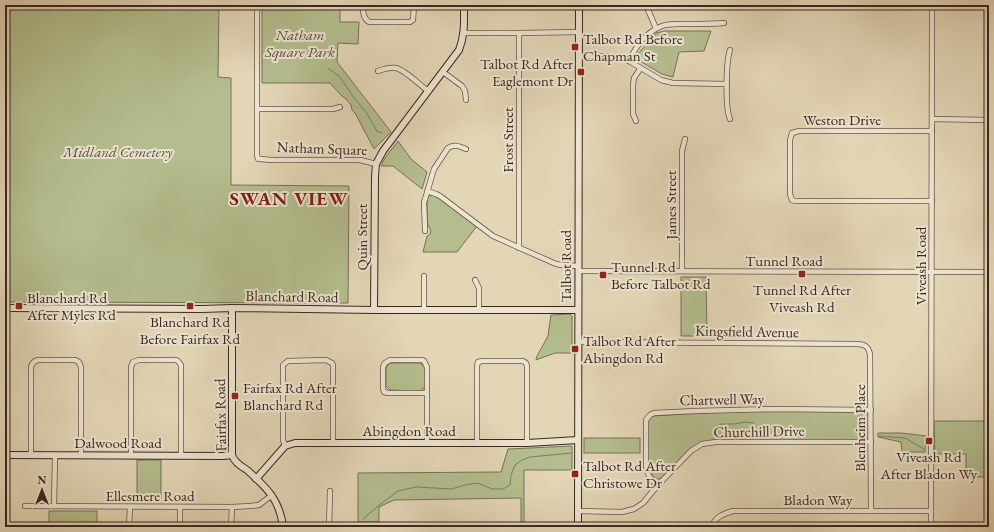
<svg xmlns="http://www.w3.org/2000/svg" width="994" height="532" font-family="'EB Garamond',serif">
<style>
.green{fill:#b4bd8e;stroke:#777257}
.lines{fill:none;stroke-linecap:round;stroke-linejoin:round}
.stream{stroke:#717f76;stroke-width:1}
.street-casing{stroke:#645346;stroke-width:6}
.secondary-casing{stroke:#3a2720;stroke-width:8}
.street{stroke:#ede4d0;stroke-width:4.5}
.secondary{stroke:#ede4d0;stroke-width:6}
.poi-dot{fill:#8f2418;stroke:#ede4d0;stroke-width:1.5}
.labels{text-anchor:middle;dominant-baseline:central;stroke-width:4;stroke-linejoin:round;paint-order:stroke}
.park-label{font-size:15px;font-style:italic;fill:#584c3c;stroke:#ede4d0}
.poi-label{font-size:15px;fill:#3a2720;stroke:#ede4d0;text-anchor:start}
.street-label{font-size:15px;fill:#3a2720;stroke:#ede4d0}
.district-label{font-size:19px;font-weight:bold;letter-spacing:1px;fill:#7a1f14;stroke:#ede4d0}
</style>
<rect width="100%" height="100%" fill="#e3d6b7"/>
<filter id="stains"><feTurbulence type="fractalNoise" baseFrequency=".005" numOctaves="4"/><feColorMatrix values="0 0 0 0 .2 0 0 0 0 .09 0 0 0 0 .02 0 0 0 .5 -.17"/></filter>
<radialGradient id="worn" r=".72"><stop offset=".6" stop-color="#630" stop-opacity="0"/><stop offset="1" stop-color="#630" stop-opacity=".3"/></radialGradient>
<g class="green">
<path d="M5 5H219L218 77 231 78V185L349 186 348 303 5 302Z"/>
<path d="M262 5H340V22H359L358 44 338 43 337 62 391 132 374 149 355 113 352 110 351 105 346 99 342 96 330 83H262Z"/>
<path d="M664 31H711L704 51 679 52 673 77 662 74 638 60 637 55 656 33Z"/>
<path d="M398 141 411 159 427 172 422 189 393 166H381L385 158Z"/>
<path d="M434 195 439 198 477 226 457 252H423L427 236 430 234 431 231 427 223V200L428 196Z"/>
<path d="M681 277H706L707 336H681Z"/>
<path d="M551 315 570 314 572 316V353H555L536 360 537 356 548 336Z"/>
<path d="M391 363H420L423 365 425 368V386L423 389 420 391 390 390 386 386V368L388 364Z"/>
<path d="M767 409 867 412 869 414V435L867 439 860 440H714L700 443 660 479C653 480 650 473 648 467V423L650 418 653 416Z"/>
<path d="M934 421H989V477H966V454H935Z"/>
<path d="M878 433H901L926 436 925 452H902L901 442 878 437Z"/>
<rect x="584" y="438" width="56" height="15"/>
<path d="M572 446V470H524V522H521V498L394 500 379 507V522H358V473L501 472 508 449Z"/>
<rect x="137" y="460" width="24" height="40"/>
<rect x="49" y="511" width="48" height="16"/>
</g>
<g class="lines">
<g class="stream">
<path d="M328 68 340 77 354 98 366 112 377 131 382 133"/>
<path d="M717 426 722 424H734L745 422 754 423"/>
<path d="M879 436 905 438 924 449"/>
<path d="M363 519 378 506 398 491 416 487 452 489 465 485 478 483 492 489H503L510 485 511 475 515 465 522 460 530 457 572 453"/>
</g>
<g class="street-casing">
<g id="street">
<path d="M257 5V154L258 159H260L271 160H360L376 164"/>
<path d="M363 5C363 12 363 18 369 22H410L413 20 414 5"/>
<path d="M646 5 655 26V29"/>
<path d="M464 33H519L579 32"/>
<path d="M730 50C726 62 725 108 730 119"/>
<path d="M579 56H605L619 58 629 61 661 80 673 83 727 84"/>
<path d="M629 61C636 46 646 32 662 26 670 23 679 24 687 24 699 24 712 24 724 23"/>
<path d="M378 71C384 69 390 67 396 68 405 70 420 85 428 91"/>
<path d="M443 72 462 86 465 91 466 100"/>
<path d="M257 109H333L340 107"/>
<path d="M932 119 989 120"/>
<path d="M636 121 633 114V85L634 78 640 69"/>
<path d="M427 191 436 194 440 196 493 236 556 264 562 265 578 266"/>
<path d="M932 201H795L792 200 790 194V140L792 133 799 131H932"/>
<path d="M425 231 424 202 426 196 434 169 448 148C454 144 459 146 466 149"/>
<path d="M519 248V33"/>
<path d="M578 271 989 272"/>
<path d="M682 271V151L685 139"/>
<path d="M475 280 479 288V310"/>
<path d="M424 310V276"/>
<path d="M578 342 855 344C863 344 868 345 870 354L871 511"/>
<path d="M427 393H388L384 392 383 388V367L385 363 390 360H422L424 361 427 367V443"/>
<path d="M477 443V366L478 362 482 361H523L526 363 527 366V443"/>
<path d="M285 446 283 440V365L288 361 326 360 332 363 333 365V443"/>
<path d="M31 455V367C32 363 34 361 38 360H75L79 362 81 367V455"/>
<path d="M131 455V367L133 362 139 360H176L178 361 181 365V455"/>
<path d="M657 486C650 478 647 475 646 464V420L650 415 654 413 695 411 772 409 871 410"/>
<path d="M25 506 232 507 251 506 259 505 272 495"/>
<path d="M54 506 55 455"/>
<path d="M578 511 622 512 634 509 643 503 657 486 691 451 702 444 716 442H871"/>
<path d="M129 527 130 507"/>
<path d="M180 527V507"/>
<path d="M231 527 232 507"/>
<path d="M329 527 330 491"/>
<path d="M711 527C716 517 722 514 733 511H931"/>
<path d="M931 527 932 5"/>
</g>
</g>
<g class="secondary-casing">
<g id="secondary">
<path d="M5 308 202 309 232 308 374 310H578"/>
<path d="M232 308V455C234 462 241 466 247 470 267 488 280 500 283 527"/>
<path d="M374 310 375 176 376 164 383 151 459 50C465 35 464 21 464 5"/>
<path d="M5 455 223 456 232 455"/>
<path d="M256 479 285 446 295 443H527L578 440"/>
<path d="M578 527 579 5"/>
</g>
</g>
<use href="#street" class="street"/>
<use href="#secondary" class="secondary"/>
</g>
<g class="poi-dot">
<rect x="571" y="43" width="8" height="8" rx="2"/>
<rect x="577" y="68" width="8" height="8" rx="2"/>
<rect x="798" y="270" width="8" height="8" rx="2"/>
<rect x="599" y="271" width="8" height="8" rx="2"/>
<rect x="15" y="302" width="8" height="8" rx="2"/>
<rect x="186" y="302" width="8" height="8" rx="2"/>
<rect x="571" y="345" width="8" height="8" rx="2"/>
<rect x="231" y="392" width="8" height="8" rx="2"/>
<rect x="925" y="437" width="8" height="8" rx="2"/>
<rect x="571" y="470" width="8" height="8" rx="2"/>
</g>
<g class="labels">
<g class="park-label">
<text x="300" y="34">Natham<tspan x="300" dy="17">Square Park</tspan></text>
<text x="118" y="151">Midland Cemetery</text>
</g>
<g class="poi-label">
<text x="583" y="38">Talbot Rd Before<tspan x="583" dy="17">Chapman St</tspan></text>
<text x="573" y="63" text-anchor="end">Talbot Rd After<tspan x="573" dy="17">Eaglemont Dr</tspan></text>
<text x="611" y="266">Tunnel Rd<tspan x="611" dy="17">Before Talbot Rd</tspan></text>
<text x="802" y="289" text-anchor="middle">Tunnel Rd After<tspan x="802" dy="17">Viveash Rd</tspan></text>
<text x="27" y="297">Blanchard Rd<tspan x="27" dy="17">After Myles Rd</tspan></text>
<text x="190" y="321" text-anchor="middle">Blanchard Rd<tspan x="190" dy="17">Before Fairfax Rd</tspan></text>
<text x="583" y="340">Talbot Rd After<tspan x="583" dy="17">Abingdon Rd</tspan></text>
<text x="243" y="387">Fairfax Rd After<tspan x="243" dy="17">Blanchard Rd</tspan></text>
<text x="929" y="456" text-anchor="middle">Viveash Rd<tspan x="929" dy="17">After Bladon Wy</tspan></text>
<text x="583" y="465">Talbot Rd After<tspan x="583" dy="17">Christowe Dr</tspan></text>
</g>
<g class="street-label">
<text x="842" y="119">Weston Drive</text>
<text transform="translate(507 140) rotate(-90)">Frost Street</text>
<text transform="translate(322 148) rotate(2)">Natham Square</text>
<text transform="translate(670 205) rotate(-90)">James Street</text>
<text transform="translate(361 237) rotate(-90)">Quin Street</text>
<text x="784" y="260">Tunnel Road</text>
<text transform="translate(565 266) rotate(-90)">Talbot Road</text>
<text transform="translate(920 266) rotate(-90)">Viveash Road</text>
<text transform="translate(292 296) rotate(1)">Blanchard Road</text>
<text transform="translate(747 331) rotate(1)">Kingsfield Avenue</text>
<text transform="translate(722 399) rotate(-1)">Chartwell Way</text>
<text transform="translate(220 415) rotate(-91)">Fairfax Road</text>
<text transform="translate(859 428) rotate(-90)">Blenheim Place</text>
<text x="409" y="430">Abingdon Road</text>
<text transform="translate(759 431) rotate(-1)">Churchill Drive</text>
<text x="118" y="442">Dalwood Road</text>
<text x="150" y="495">Ellesmere Road</text>
<text x="818" y="499">Bladon Way</text>
</g>
<g class="district-label">
<text x="289" y="198">SWAN VIEW</text>
</g>
</g>
<rect width="994" height="532" fill="none" stroke="#e3d6b7" stroke-width="20"/>
<rect x="6" y="6" width="982" height="520" fill="none" stroke="#3a2720" stroke-width="2"/>
<rect x="10" y="10" width="974" height="512" fill="none" stroke="#3a2720"/>
<g transform="translate(42 490)" stroke="#ede4d0" stroke-width="3" paint-order="stroke">
<path d="M0-3L7 15L0 10L-7 15Z" fill="#3a2720"/>
<text y="-6" font-size="11" font-weight="bold" text-anchor="middle" fill="#3a2720">N</text>
</g>
<rect width="100%" height="100%" filter="url(#stains)"/>
<rect width="100%" height="100%" fill="url(#worn)"/>
</svg>
